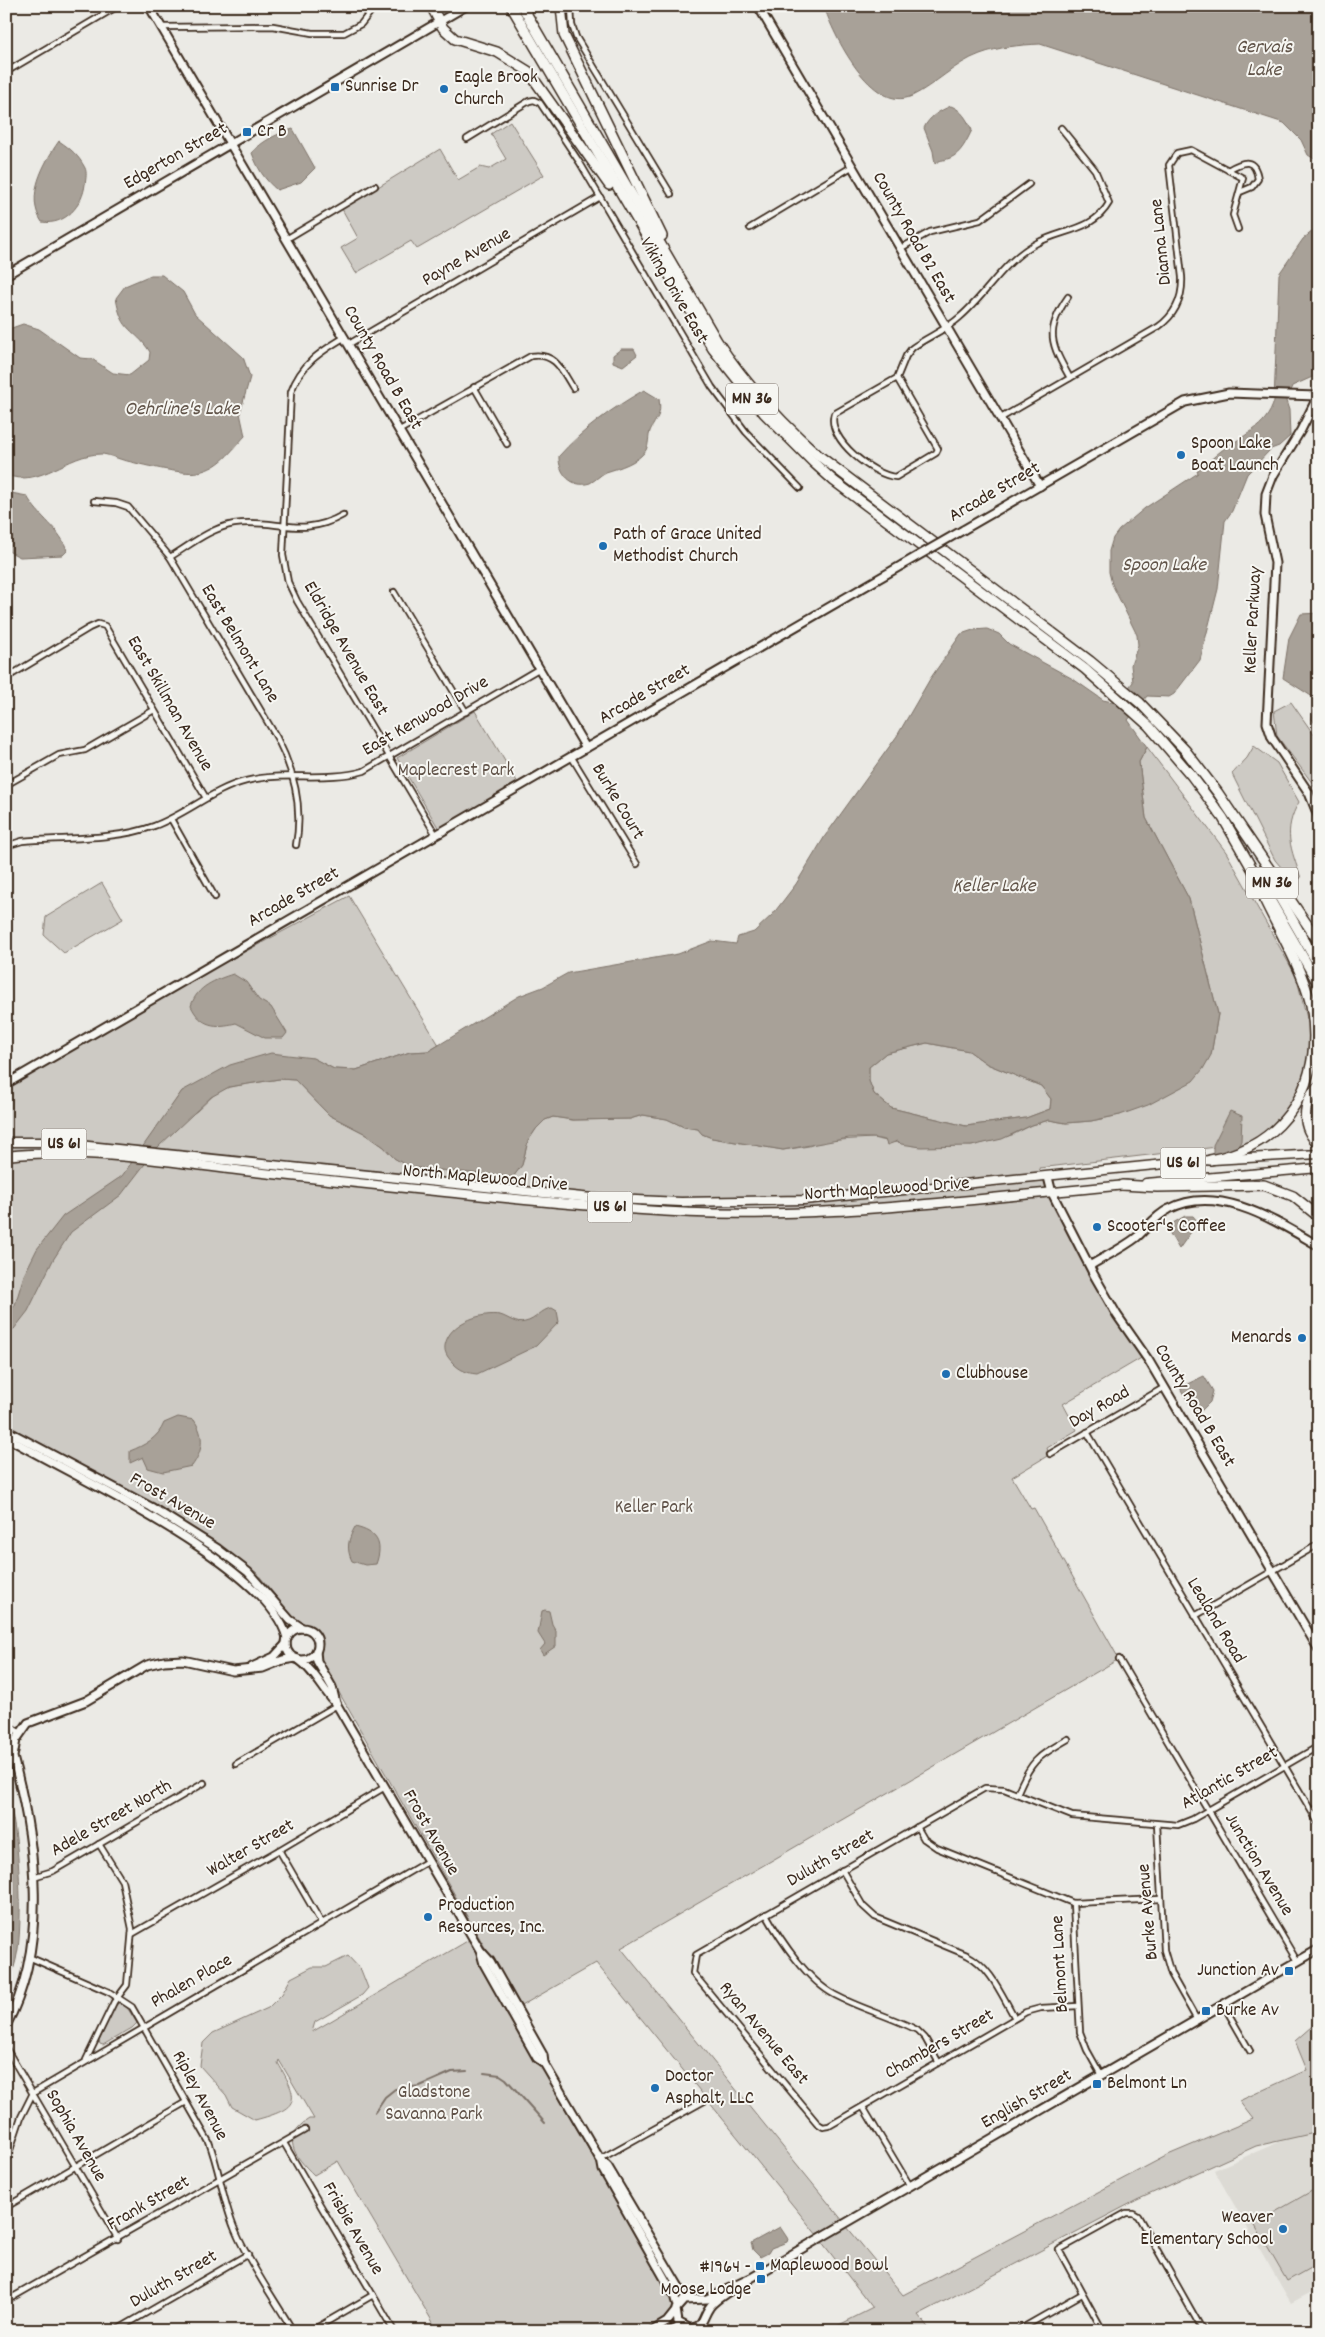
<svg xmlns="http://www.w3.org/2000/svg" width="1325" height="2337" font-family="Dekko,sans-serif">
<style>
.built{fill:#dcdad4}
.green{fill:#cdcac4;stroke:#847a71}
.water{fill:#a8a198;stroke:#7c7167;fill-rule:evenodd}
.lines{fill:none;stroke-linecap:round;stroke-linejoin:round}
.stream{stroke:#7c7167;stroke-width:2}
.street-casing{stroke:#3b2a1e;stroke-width:8}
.secondary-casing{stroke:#3b2a1e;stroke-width:11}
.primary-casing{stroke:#3b2a1e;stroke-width:11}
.highway-casing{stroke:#3b2a1e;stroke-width:12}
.street{stroke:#f6f6f2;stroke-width:4.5}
.secondary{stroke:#f6f6f2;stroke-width:7}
.primary{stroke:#f6f6f2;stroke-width:8}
.highway{stroke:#f6f6f2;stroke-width:9}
.secondary-bridge-casing{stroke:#3b2a1e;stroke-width:11;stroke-linecap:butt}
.secondary-bridge{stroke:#f6f6f2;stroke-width:7}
.poi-dot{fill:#1f6fb2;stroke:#f6f6f2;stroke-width:2}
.labels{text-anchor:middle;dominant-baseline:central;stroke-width:4;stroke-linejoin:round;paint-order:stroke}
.shield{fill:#f6f6f2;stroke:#73675e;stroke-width:1}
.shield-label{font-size:18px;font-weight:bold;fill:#3b2a1e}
.poi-label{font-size:19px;fill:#3b2a1e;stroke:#f6f6f2;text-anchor:start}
.street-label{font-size:19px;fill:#3b2a1e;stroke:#f6f6f2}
.park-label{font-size:19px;fill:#605248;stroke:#f6f6f2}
.water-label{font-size:20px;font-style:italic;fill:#615449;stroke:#f6f6f2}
</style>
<rect width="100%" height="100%" fill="#ebeae5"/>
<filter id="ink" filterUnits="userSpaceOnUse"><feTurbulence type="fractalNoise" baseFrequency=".02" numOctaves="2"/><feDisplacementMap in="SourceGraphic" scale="10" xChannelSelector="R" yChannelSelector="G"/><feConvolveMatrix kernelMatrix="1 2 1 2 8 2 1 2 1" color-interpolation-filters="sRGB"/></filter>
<g filter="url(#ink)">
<path class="built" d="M1319 2125V2288L1291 2303 1214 2170Z"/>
<g class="green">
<path d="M510 121 544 175 417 249 411 241 356 273 341 248 358 238 342 209 440 149 458 180 480 167 489 169 506 159 491 134Z"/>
<path d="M1291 702 1319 742V792L1277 736 1274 711Z"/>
<path d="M475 711 518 783 439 829 397 758Z"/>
<path d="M1254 746 1277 763 1299 802C1282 831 1291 849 1301 878L1292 880 1275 860 1232 774 1247 758Z"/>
<path d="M1147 747 1226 852 1296 976 1315 1049 1292 1114 1259 1142 1039 1168 1062 1218 1143 1357 1063 1404 1077 1430 1047 1448 1049 1455 1012 1477 1031 1509 1034 1508 1119 1659 621 1948 843 2221 817 2235 596 1963 519 2007 321 1661C315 1649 323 1642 314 1629L298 1623 256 1572 130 1491 6 1426V1088L185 984 349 896 439 1045 429 1051 410 1052 356 1070 334 1069 312 1058 182 1091 145 1146 197 1111 217 1092 229 1087 279 1079 295 1080 329 1115 364 1133 384 1147 394 1158 409 1167 513 1177 522 1165 528 1141 536 1129 545 1120 553 1117 573 1120 630 1119 643 1115 667 1119 684 1127 698 1129 702 1134 712 1138 783 1150 809 1146 822 1141 873 1138 891 1142 972 1146 1012 1135 1032 1125 1049 1120 1066 1123 1091 1121 1120 1115 1211 1055 1218 1014 1189 899 1146 818 1139 762Z"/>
<path d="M102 883 123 919 64 953 44 935 46 917Z"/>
<path d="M927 1043 969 1051 987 1064 1041 1086 1051 1099 1050 1109 1026 1118 966 1126 891 1108 874 1094 869 1081V1067L886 1053Z"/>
<path d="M469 1940 682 2313 651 2331H438L338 2161 314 2175C294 2156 280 2137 309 2119H314L279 2060 278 2063C300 2101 300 2108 255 2120L232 2107 226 2095 200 2066 203 2043 213 2033 268 2008 282 1994 291 1978 312 1967H326L348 1956 361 1970 368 1988 362 1995 315 2022 312 2032Z"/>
<path d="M120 2002 128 2009 137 2023 132 2028 103 2045 100 2044 99 2041 114 2007Z"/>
<path d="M1319 2020V2132L1256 2146 1137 2200 918 2315 931 2331H897L894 2328 888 2331H827L873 2308 821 2241 847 2227 903 2295 1168 2155 1253 2119 1239 2101 1307 2070 1295 2041Z"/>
<path d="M1317 2188 1319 2190V2263L1287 2281 1254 2224Z"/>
</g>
<g class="water">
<path d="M824 6H1319V162L1308 155 1301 140 1284 123 1040 44C1019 45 999 47 980 54 955 63 935 85 912 96 872 114 833 35 824 6Z"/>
<path d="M951 106C962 110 967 120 972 130 967 140 961 154 950 158 943 161 940 159 935 164L933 151 924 128C929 117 939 111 951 106Z"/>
<path d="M293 129 315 168 301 182 277 190C264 179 258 169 252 153 261 141 279 133 293 129Z"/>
<path d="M59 141C71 149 79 156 85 168 87 172 86 179 85 184 83 205 65 226 42 222 25 197 43 164 59 141Z"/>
<path d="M1319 226V374L1292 386 1286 401 1289 410 1290 436 1279 446 1271 449 1247 474 1232 511 1225 521 1218 589 1200 660 1174 694 1169 697 1147 696 1128 720 1147 747 1139 762 1146 818 1189 899 1218 1014 1211 1055 1203 1069 1193 1081 1148 1105 1120 1115 1091 1121 1066 1123 1049 1120 1032 1125 1002 1139 971 1146 921 1147 901 1144 898 1141 887 1145 885 1140 873 1138H849L783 1150 712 1138 702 1134 698 1129 684 1127 667 1119 643 1115 630 1119 573 1120 553 1117 545 1120 536 1129 528 1141 522 1165 513 1177 409 1167 394 1158 384 1147 364 1133 329 1115 295 1080 279 1079 229 1087 211 1097 158 1147 121 1195 71 1232 53 1260 28 1311 14 1329 6 1331V1316L15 1305 24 1275 37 1249 63 1216 122 1176 182 1091 230 1065 271 1053 313 1058 334 1069 356 1070 410 1052 429 1051 519 996 543 987 568 973 678 954 712 941 736 944 738 937 754 932 773 914 796 884 825 836 897 736 930 679 961 634 973 630 987 629 999 634 1009 644 1073 679 1103 700 1117 703 1133 682 1131 665 1138 645 1137 635 1112 584 1109 572V551L1113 538 1119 530 1145 508 1198 473 1197 471C1206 465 1213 457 1221 451 1241 436 1267 428 1274 401L1279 274 1303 239ZM927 1043 969 1051 987 1064 1041 1086 1051 1099 1050 1109 1026 1118 966 1126 891 1108 874 1094 869 1081V1067L886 1053Z"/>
<path d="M151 275H162L183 292 195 314 243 357 250 377 240 413 245 436C231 451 220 468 198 472 181 475 140 464 123 460 116 458 107 454 101 454 66 454 42 488 6 475V330L23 324 39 329 80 358 92 359 113 373 130 375 149 360 150 352C134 327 122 334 116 298L125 286Z"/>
<path d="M621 349H634L637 355 623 366 613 362V355Z"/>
<path d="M644 390 659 399C662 417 656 417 650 431 648 437 649 445 646 450 639 462 619 468 606 472 600 475 596 480 590 483 572 489 558 473 559 456 582 430 614 407 644 390Z"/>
<path d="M6 492 27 496C38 517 62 530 67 551L63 555 20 557 6 550Z"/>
<path d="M1319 613V730L1312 719 1316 699 1283 678 1289 638 1301 614Z"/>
<path d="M233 974 246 982 259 1000 271 1007 287 1033 283 1038H265L236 1023C216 1028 201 1027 191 1006 197 986 215 980 233 974Z"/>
<path d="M1230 1111 1242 1116 1241 1141 1234 1154 1213 1155V1145Z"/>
<path d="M1185 1216H1193L1198 1222 1179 1249 1169 1232 1168 1226Z"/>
<path d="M552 1308 557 1311 559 1322 536 1346 477 1374C464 1373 456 1368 448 1357 444 1351 444 1346 447 1339 454 1322 482 1312 500 1315 508 1317 516 1325 525 1322 536 1320 541 1309 552 1308Z"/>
<path d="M1204 1376 1213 1391 1210 1402 1197 1415 1181 1390V1387Z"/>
<path d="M178 1417 194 1420C205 1436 203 1451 192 1466L163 1472 148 1468 143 1457 130 1463V1451C145 1445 158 1438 164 1423Z"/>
<path d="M355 1527C376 1532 384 1542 376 1564L365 1565 352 1561C346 1549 348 1539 355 1527Z"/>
<path d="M545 1610 549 1611 552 1624 556 1631V1646L543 1655 540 1650 545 1644 538 1633 542 1611Z"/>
<path d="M6 1789C19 1828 23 1908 18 1949 16 1964 10 1980 6 1994Z"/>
<path d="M780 2227 788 2239 787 2242 771 2248 768 2253 760 2257 753 2250 751 2243Z"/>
</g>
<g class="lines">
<g class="stream">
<path d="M484 2073 500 2075 506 2079 545 2123"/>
<path d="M375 2112 385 2097 395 2089 420 2086 452 2072 467 2071"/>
</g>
<g class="street-casing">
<g id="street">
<path d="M571 6 572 25 576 37 671 194"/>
<path d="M162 27 273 26 312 33H344L361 24 375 6"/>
<path d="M6 72 118 6"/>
<path d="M467 139 529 101 534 100 540 103 580 163 712 387 746 432 800 488"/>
<path d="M1228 170C1243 161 1255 157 1258 179L1252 187 1240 192"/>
<path d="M750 228 853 166"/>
<path d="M288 238 375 186"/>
<path d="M901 248 930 232 980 220 1029 184"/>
<path d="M1068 297C1044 331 1051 344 1070 378"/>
<path d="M345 337C320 352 301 364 291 392L283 555 288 582 297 601 436 835"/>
<path d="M349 344 600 197"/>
<path d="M897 378 938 449 936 453 896 477C874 476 826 439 834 414L897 378 906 356 912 348C927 337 946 330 960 317 987 294 1004 260 1037 243 1063 229 1093 231 1109 203L1095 170 1061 128"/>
<path d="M474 387 507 444"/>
<path d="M1001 418 1158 327C1175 315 1183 299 1182 277L1169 165 1177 153 1191 150 1243 178 1233 215 1238 229"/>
<path d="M400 430 531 356C555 352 562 370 573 388"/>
<path d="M94 501 116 503 128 507 170 557 277 738C294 771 303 808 296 845"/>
<path d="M170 557C190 545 211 528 234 524 276 518 301 539 343 515"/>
<path d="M394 592 466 712"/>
<path d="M6 678 89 628 98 624 105 626 206 798"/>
<path d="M571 756 637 864"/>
<path d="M6 785 59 755 85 750 154 710"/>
<path d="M171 819 215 897"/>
<path d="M6 846 22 841C62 838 118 840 154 826 187 814 213 789 246 781 285 771 326 782 364 771L540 668"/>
<path d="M1087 1432 1319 1824"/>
<path d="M1050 1454 1165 1387"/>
<path d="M1195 1616 1319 1544"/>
<path d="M1119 1659 1297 1961"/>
<path d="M6 1724 19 1732"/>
<path d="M236 1764 337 1705"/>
<path d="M1017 1794C1031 1760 1037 1757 1068 1739"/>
<path d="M1157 1824 1164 1950 1171 1974 1197 2020"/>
<path d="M917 1827 924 1839 937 1848 1073 1903 1080 2032 1087 2050 1101 2075"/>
<path d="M279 1850 322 1924"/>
<path d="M842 1870 863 1906 875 1917 967 1955C991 1967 1002 1996 1015 2018"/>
<path d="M33 1877 53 1871 204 1783"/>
<path d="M1073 1903 1161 1899"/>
<path d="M766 1914C781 1941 808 1981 835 1995 861 2009 890 2016 917 2030L925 2038 939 2063"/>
<path d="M132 1934 279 1850 385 1787"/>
<path d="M31 1958 109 1992 132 2007 209 2142C220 2171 223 2202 235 2230 248 2262 275 2300 293 2331"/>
<path d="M1223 2004 1250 2051"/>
<path d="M1078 2006 1041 2008 1026 2012 829 2126 823 2127 817 2123 693 1973 696 1955 985 1788 1004 1789 1072 1816 1178 1825 1193 1819 1319 1746"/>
<path d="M6 2048 118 2239"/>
<path d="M86 2060 114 2002 127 1985 132 1929 122 1881 99 1844"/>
<path d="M863 2107 910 2186"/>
<path d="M284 2143 394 2331"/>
<path d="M7 2159 21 2117 33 2093 428 1861"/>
<path d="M600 2159 706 2100"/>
<path d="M6 2207 186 2102"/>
<path d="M6 2301 305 2130"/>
<path d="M115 2331 248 2254"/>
<path d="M311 2331 373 2295"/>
<path d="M1017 2331 1082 2294"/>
<path d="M1103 2331 1059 2250 1126 2213H1133L1138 2216 1203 2331"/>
</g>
</g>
<g class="secondary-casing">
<g id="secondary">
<path d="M149 6 586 748"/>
<path d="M758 6 1040 486"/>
<path d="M6 275 466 6"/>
<path d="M1319 394 1301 430 1273 476 1266 494 1265 515 1275 563 1267 723 1272 738 1309 793 1319 818"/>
<path d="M963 530 1185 402 1229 393 1317 396"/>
<path d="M6 1084 902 565"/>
<path d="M1048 1177 1052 1193 1094 1275 1117 1315 1149 1361 1319 1650"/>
<path d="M1091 1265C1106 1256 1123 1248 1137 1237 1148 1227 1155 1216 1169 1209 1218 1183 1277 1222 1319 1246"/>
<path d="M6 1430 151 1507 218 1549 248 1572 290 1620 302 1628"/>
<path d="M6 1437C72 1476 269 1565 287 1638"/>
<circle cx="302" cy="1644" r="16"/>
<path d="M316 1651 317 1661 332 1687 336 1703"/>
<path d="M298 1659C315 1671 323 1690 337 1705L480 1950 490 1961 543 2055 544 2063"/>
<path d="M252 1667 274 1657 286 1644"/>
<path d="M481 1953 484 1964 537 2058 544 2063 600 2159 608 2167 682 2292 689 2298"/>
<path d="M6 2026C49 1946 36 1841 13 1757L16 1740 28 1723 86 1701 147 1665 164 1661 183 1660 233 1671 263 1668 283 1660 295 1658"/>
<path d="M601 2159 603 2170 674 2295 677 2306"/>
<path d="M751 2278C740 2285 715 2298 709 2308 702 2318 704 2328 689 2328L678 2322 676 2309 684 2300 707 2299 751 2278 1319 1949"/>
<path d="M652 2331 667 2322 675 2312"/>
<path d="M671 2331 682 2326"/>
</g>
</g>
<g class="primary-casing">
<g id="primary">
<path d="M6 1142H50L592 1198 681 1202 804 1200 1195 1161 1319 1154"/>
<path d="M6 1156C88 1147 173 1163 254 1172 383 1186 513 1200 642 1210 805 1223 966 1199 1127 1185"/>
<path d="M1146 1183 1319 1168"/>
</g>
</g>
<g class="highway-casing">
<g id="highway">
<path d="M431 6 443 28 455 39 497 52 528 71 609 185"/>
<path d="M511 6 713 349 764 413 814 463 834 481 1085 669 1149 726 1191 775 1223 818 1319 985"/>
<path d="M522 6 717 341C745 384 780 421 818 455L1090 661 1140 703 1185 750 1218 793 1319 942"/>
<path d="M561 6 564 35 662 236"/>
<path d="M1269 879 1319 966"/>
<path d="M1319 1086C1301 1103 1301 1128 1319 1144"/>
<path d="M1210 1160C1286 1146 1325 1082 1311 1005 1302 969 1281 934 1265 901"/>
<path d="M1122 1185 1157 1187 1264 1185 1293 1196 1319 1217"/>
</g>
</g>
<use href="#street" class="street"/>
<use href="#secondary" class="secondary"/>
<use href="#primary" class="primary"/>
<use href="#highway" class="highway"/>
<g class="secondary-bridge-casing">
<path id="secondary-bridge" d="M902 565 963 530"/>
</g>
<use href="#secondary-bridge" class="secondary-bridge"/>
</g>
</g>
<g class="poi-dot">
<rect x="330" y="82" width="10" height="10" rx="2.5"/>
<circle cx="444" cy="89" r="5"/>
<rect x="242" y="127" width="10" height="10" rx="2.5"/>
<circle cx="1181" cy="455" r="5"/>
<circle cx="603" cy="546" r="5"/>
<circle cx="1097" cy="1227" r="5"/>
<circle cx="1302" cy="1338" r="5"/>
<circle cx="946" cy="1374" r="5"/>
<circle cx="428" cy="1917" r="5"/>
<rect x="1284" y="1966" width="10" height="10" rx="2.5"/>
<rect x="1201" y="2006" width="10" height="10" rx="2.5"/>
<rect x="1092" y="2079" width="10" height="10" rx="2.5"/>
<circle cx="655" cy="2088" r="5"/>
<circle cx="1283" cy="2229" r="5"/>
<rect x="755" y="2261" width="10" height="10" rx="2.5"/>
<rect x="756" y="2274" width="10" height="10" rx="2.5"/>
</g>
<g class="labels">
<g class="shield">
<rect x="726" y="383.5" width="52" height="31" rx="4"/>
<rect x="1246" y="867.5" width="52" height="31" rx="4"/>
<rect x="41.5" y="1128.5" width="45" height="31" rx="4"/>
<rect x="1160.5" y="1147.5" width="45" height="31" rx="4"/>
<rect x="587.5" y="1191.5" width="45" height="31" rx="4"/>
</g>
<g class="shield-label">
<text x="752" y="399">MN 36</text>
<text x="1272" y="883">MN 36</text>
<text x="64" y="1144">US 61</text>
<text x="1183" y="1163">US 61</text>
<text x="610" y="1207">US 61</text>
</g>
<g class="poi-label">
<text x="454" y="78">Eagle Brook<tspan x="454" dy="22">Church</tspan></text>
<text x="345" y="87">Sunrise Dr</text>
<text x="257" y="132">Cr B</text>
<text x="1191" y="444">Spoon Lake<tspan x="1191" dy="22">Boat Launch</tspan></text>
<text x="613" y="535">Path of Grace United<tspan x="613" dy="22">Methodist Church</tspan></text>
<text x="1107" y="1227">Scooter's Coffee</text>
<text x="1292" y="1338" text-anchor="end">Menards</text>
<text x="956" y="1374">Clubhouse</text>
<text x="438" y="1906">Production<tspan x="438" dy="22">Resources, Inc.</tspan></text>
<text x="1279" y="1971" text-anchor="end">Junction Av</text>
<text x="1216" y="2011">Burke Av</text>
<text x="665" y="2077">Doctor<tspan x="665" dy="22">Asphalt, LLC</tspan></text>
<text x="1107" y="2084">Belmont Ln</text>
<text x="1273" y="2218" text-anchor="end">Weaver<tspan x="1273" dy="22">Elementary School</tspan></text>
<text x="770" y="2266">Maplewood Bowl</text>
<text x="751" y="2268" text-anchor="end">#1964 -<tspan x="751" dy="22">Moose Lodge</tspan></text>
</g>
<g class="street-label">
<text transform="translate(176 157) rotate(-30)">Edgerton Street</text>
<text transform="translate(913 238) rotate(60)">County Road B2 East</text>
<text transform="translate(1162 242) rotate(-96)">Dianna Lane</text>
<text transform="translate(467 258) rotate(-30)">Payne Avenue</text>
<text transform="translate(673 291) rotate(60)">Viking Drive East</text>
<text transform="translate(382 368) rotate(60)">County Road B East</text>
<text transform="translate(995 493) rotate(-30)">Arcade Street</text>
<text transform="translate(1254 620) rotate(-87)">Keller Parkway</text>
<text transform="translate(239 644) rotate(59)">East Belmont Lane</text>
<text transform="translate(345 649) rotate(60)">Eldridge Avenue East</text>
<text transform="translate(645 695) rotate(-30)">Arcade Street</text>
<text transform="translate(169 704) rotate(60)">East Skillman Avenue</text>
<text transform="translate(426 717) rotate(-30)">East Kenwood Drive</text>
<text transform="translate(617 802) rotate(59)">Burke Court</text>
<text transform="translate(294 898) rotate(-30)">Arcade Street</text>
<text transform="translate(485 1179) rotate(5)">North Maplewood Drive</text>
<text transform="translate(887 1190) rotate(-4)">North Maplewood Drive</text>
<text transform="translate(1194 1406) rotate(59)">County Road B East</text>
<text transform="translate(1100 1408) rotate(-30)">Day Road</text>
<text transform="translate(172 1502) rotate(30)">Frost Avenue</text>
<text transform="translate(1215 1621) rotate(59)">Lealand Road</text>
<text transform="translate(1230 1779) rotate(-30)">Atlantic Street</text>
<text transform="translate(112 1819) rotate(-30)">Adele Street North</text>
<text transform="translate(430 1833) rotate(60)">Frost Avenue</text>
<text transform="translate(251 1849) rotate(-30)">Walter Street</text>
<text transform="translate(831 1859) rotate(-30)">Duluth Street</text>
<text transform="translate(1258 1865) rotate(59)">Junction Avenue</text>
<text transform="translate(1149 1912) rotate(-95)">Burke Avenue</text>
<text transform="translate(1061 1964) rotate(-93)">Belmont Lane</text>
<text transform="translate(192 1982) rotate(-30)">Phalen Place</text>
<text transform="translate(763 2034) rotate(50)">Ryan Avenue East</text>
<text transform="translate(940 2045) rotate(-30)">Chambers Street</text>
<text transform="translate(199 2096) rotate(62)">Ripley Avenue</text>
<text transform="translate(1027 2100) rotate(-30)">English Street</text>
<text transform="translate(75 2136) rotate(60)">Sophia Avenue</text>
<text transform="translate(149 2204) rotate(-30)">Frank Street</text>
<text transform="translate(352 2229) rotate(60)">Frisbie Avenue</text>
<text transform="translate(174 2280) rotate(-30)">Duluth Street</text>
</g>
<g class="park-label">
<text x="456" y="771">Maplecrest Park</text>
<text x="654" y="1508">Keller Park</text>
<text x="434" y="2093">Gladstone<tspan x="434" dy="22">Savanna Park</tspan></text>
</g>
<g class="water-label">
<text x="1264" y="48">Gervais<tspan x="1264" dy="23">Lake</tspan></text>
<text x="182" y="410">Oehrline's Lake</text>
<text x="1164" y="566">Spoon Lake</text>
<text x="994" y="887">Keller Lake</text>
</g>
</g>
<rect width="1325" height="2337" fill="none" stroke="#f6f6f2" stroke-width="25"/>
<rect x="12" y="12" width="1300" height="2312" fill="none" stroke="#3b2a1e" stroke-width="2" filter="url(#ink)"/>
</svg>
